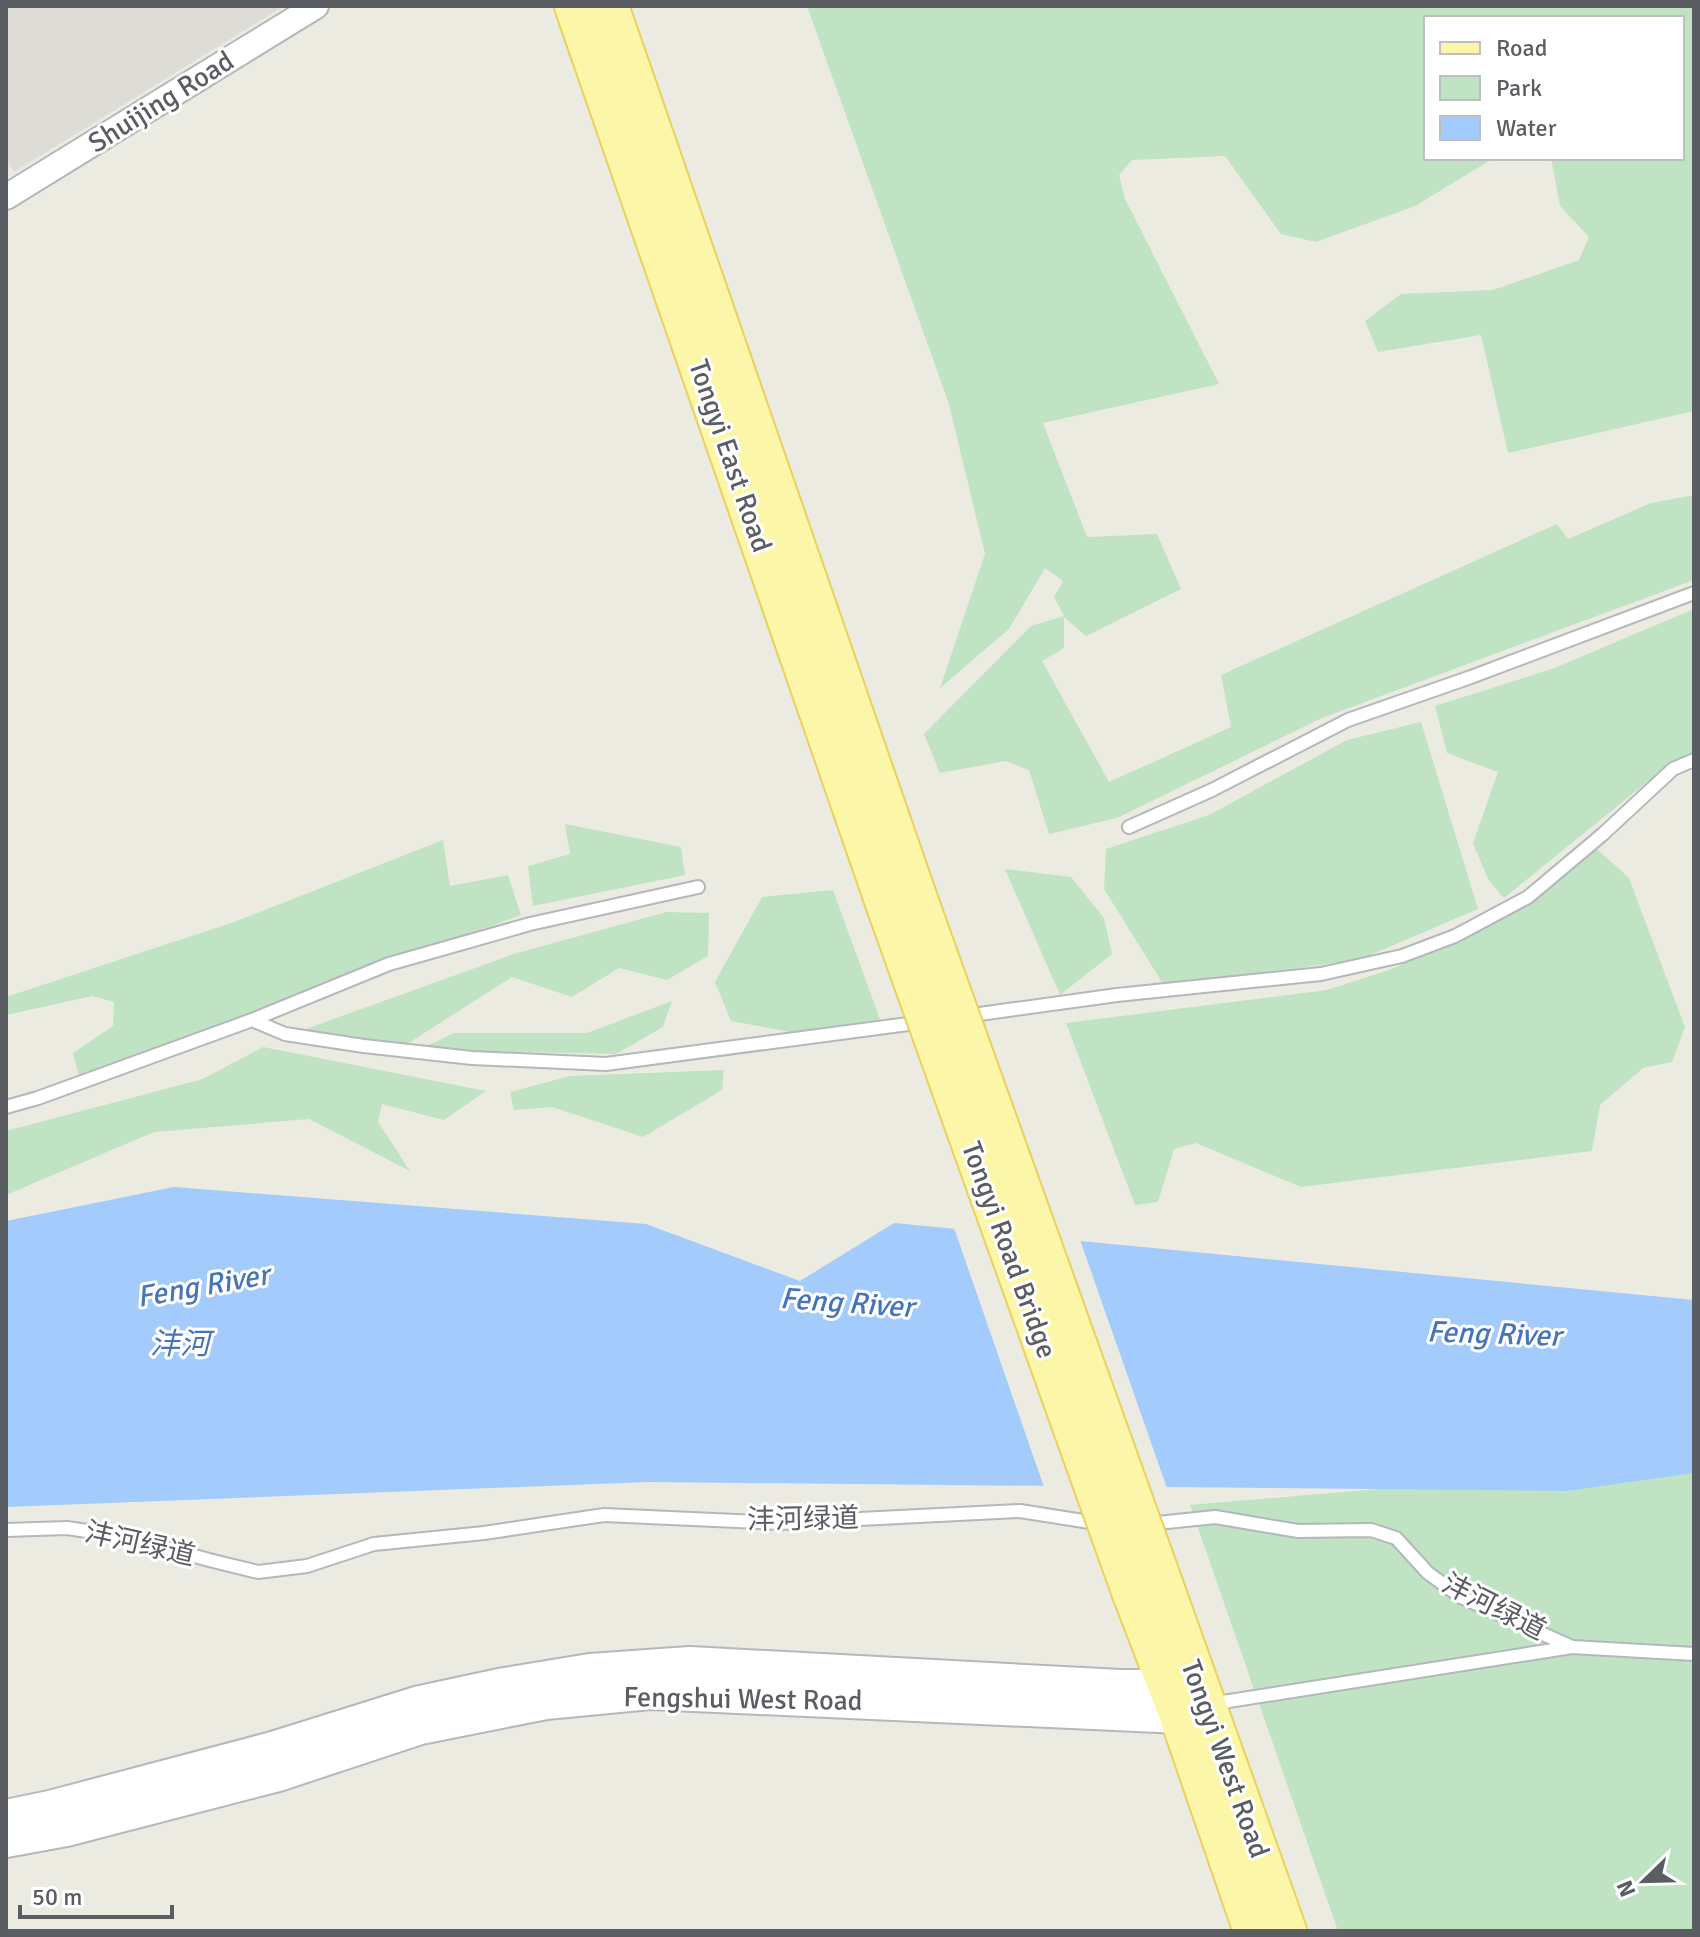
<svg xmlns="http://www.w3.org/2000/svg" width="1700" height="1937" font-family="Signika,'Noto Sans SC',sans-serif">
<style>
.industrial{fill:#dedcd6}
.green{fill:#bfe3c3}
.water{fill:#a3cbfb}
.pier{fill:#ecebe2}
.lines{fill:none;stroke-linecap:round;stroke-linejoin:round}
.lane-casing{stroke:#b4b7bc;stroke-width:16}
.street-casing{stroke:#b4b7bc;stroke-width:28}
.secondary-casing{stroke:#b5b7bd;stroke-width:38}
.primary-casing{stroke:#ead15d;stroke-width:42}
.lane{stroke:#fff;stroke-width:12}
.street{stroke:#fff;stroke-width:24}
.secondary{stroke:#fff;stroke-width:34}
.primary{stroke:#fbf6a8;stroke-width:38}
.primary-bridge-casing{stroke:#ead15d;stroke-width:42;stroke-linecap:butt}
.primary-bridge{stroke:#fbf6a8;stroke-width:38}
.labels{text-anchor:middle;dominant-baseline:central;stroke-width:6;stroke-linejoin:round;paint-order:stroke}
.street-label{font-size:28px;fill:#5a5d62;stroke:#fff}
.water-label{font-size:30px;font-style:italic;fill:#4774bc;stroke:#fff}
</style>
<rect width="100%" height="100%" fill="#ecebe2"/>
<path class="industrial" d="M6 6H284L14 172 6 158Z"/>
<g class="green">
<path d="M807 6H1694V411L1508 453 1481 335 1378 352 1365 321 1401 294 1493 290 1579 260 1589 237 1560 206 1551 158H1682V18H1426V158H1494L1415 206 1316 242 1281 234 1225 156 1132 160 1119 175 1125 199 1219 384 1043 423 1087 537 1157 534 1181 589 1086 636 1064 617V648L1042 661 1109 782 1231 727 1221 675 1557 524 1568 539 1651 503 1694 495V580L1322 718 1117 818 1049 834 1029 770 1006 761 940 773 924 734 1031 626 1064 616 1054 597 1063 581 1045 568 1009 629 940 688 985 554 949 404Z"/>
<path d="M1694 609V759L1647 782 1504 898 1488 879 1473 843 1498 772 1447 753 1435 706 1552 669Z"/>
<path d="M1421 722 1478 909 1361 959 1165 987 1104 889 1106 849 1209 815 1347 740Z"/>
<path d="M565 824 681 847 685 875 533 906 528 866 570 854Z"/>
<path d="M443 840 450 886 508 875 521 915 79 1076 73 1053 113 1026 114 1002 92 996 6 1015V997L237 921Z"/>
<path d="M1597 849 1629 878 1685 1027 1672 1062 1643 1068 1600 1105 1592 1151 1301 1187 1196 1143 1174 1149 1158 1202 1135 1205 1066 1023 1327 990 1389 970 1476 933Z"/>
<path d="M1005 869 1071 877 1104 918 1112 954 1060 995Z"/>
<path d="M833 890 881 1022 812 1036 731 1021 715 982 762 897Z"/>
<path d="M666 912 709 913 708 956 667 980 619 968 572 997 512 977 407 1044 303 1030 514 954Z"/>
<path d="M672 1001 663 1027 616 1054 418 1050 454 1033H587Z"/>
<path d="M263 1047 486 1091 444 1120 382 1104 378 1122 410 1171 309 1119 154 1132 6 1195V1131L203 1079Z"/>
<path d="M724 1070 722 1090 643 1137 552 1107 514 1110 510 1092 570 1076Z"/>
<path d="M1694 1462V1931H1338L1190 1505Z"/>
</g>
<path class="water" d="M174 1187 646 1224 800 1281 894 1223 1694 1300V1473L1566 1491 648 1482 6 1507V1221Z"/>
<path class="pier" d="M953 1225 1079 1237 1168 1491 1045 1490Z"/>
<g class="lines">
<g class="lane-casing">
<g id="lane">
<path d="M1129 827 1212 790 1348 720 1471 677 1694 593"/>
<path d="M965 1016 1117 995 1321 974 1402 956 1455 936 1528 897 1603 834 1673 769 1694 760"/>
<path d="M252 1020 389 964 530 924 698 887"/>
<path d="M6 1107 38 1098 252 1020 285 1034 364 1046 472 1058 606 1064 923 1022"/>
<path d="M1148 1524 1215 1517 1298 1531 1371 1530 1396 1538 1428 1573 1461 1597 1572 1647"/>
<path d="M6 1530 67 1528 127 1537 209 1560 258 1572 307 1566 374 1544 484 1533 604 1515 780 1523 1020 1511 1102 1524"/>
<path d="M1210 1704 1572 1647 1694 1654"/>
</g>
</g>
<g class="street-casing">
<path id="street" d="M6 197 316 6"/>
</g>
<g class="secondary-casing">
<g id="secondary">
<path d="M11 1816 50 1808 273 1749 420 1703 499 1686 590 1671 690 1664 1120 1687H1191"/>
<path d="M6 1840 66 1829 278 1774 420 1727 546 1702 650 1692 1202 1717"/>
</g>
</g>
<g class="primary-casing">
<g id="primary">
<path d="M574 6 886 906"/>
<path d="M609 6 919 902"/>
<path d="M1164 1586 1287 1931"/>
<path d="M1132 1594 1179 1716 1253 1931"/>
</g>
</g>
<use href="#lane" class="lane"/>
<use href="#street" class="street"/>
<use href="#secondary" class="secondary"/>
<use href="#primary" class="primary"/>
<g class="primary-bridge-casing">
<g id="primary-bridge">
<path d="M919 902 1164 1586"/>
<path d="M886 906 1132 1594"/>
</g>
</g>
<use href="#primary-bridge" class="primary-bridge"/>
</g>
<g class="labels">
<g class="street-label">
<text transform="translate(161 102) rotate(-32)">Shuijing Road</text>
<text transform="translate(730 456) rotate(71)">Tongyi East Road</text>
<text transform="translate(1009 1250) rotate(70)">Tongyi Road Bridge</text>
<text transform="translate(803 1519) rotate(-1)">沣河绿道</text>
<text transform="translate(140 1544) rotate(13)">沣河绿道</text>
<text transform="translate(1494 1607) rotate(27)">沣河绿道</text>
<text transform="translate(743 1699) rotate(1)">Fengshui West Road</text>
<text transform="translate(1225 1759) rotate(70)">Tongyi West Road</text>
</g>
<g class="water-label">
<text transform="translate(203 1286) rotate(-10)">Feng River</text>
<text transform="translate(847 1303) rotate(4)">Feng River</text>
<text transform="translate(1494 1334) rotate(2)">Feng River</text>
<text x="180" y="1344">沣河</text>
</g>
</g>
<rect width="1700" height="1937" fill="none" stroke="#5a5d62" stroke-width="16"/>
<rect x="1424" y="16" width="260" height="144" fill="#ffffff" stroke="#bdbec0" stroke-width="2"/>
<rect x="1440" y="42" width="40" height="12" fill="#fbf6a8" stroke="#bdbec0" stroke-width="2"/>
<text x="1496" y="56" font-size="24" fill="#5a5d62">Road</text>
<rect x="1440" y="76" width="40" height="24" fill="#bfe3c3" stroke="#bdbec0" stroke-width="2"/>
<text x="1496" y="96" font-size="24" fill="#5a5d62">Park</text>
<rect x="1440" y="116" width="40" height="24" fill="#a3cbfb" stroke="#bdbec0" stroke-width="2"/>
<text x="1496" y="136" font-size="24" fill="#5a5d62">Water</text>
<g transform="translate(1644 1881) rotate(247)" stroke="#ffffff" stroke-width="6" paint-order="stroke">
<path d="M0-6L14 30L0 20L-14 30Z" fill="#5a5d62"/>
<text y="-12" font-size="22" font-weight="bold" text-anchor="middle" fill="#5a5d62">N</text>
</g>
<path d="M20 1905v12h152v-12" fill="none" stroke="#5a5d62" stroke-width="4"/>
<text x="32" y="1905" font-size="24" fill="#5a5d62" stroke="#ffffff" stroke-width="6" paint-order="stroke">50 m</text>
</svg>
